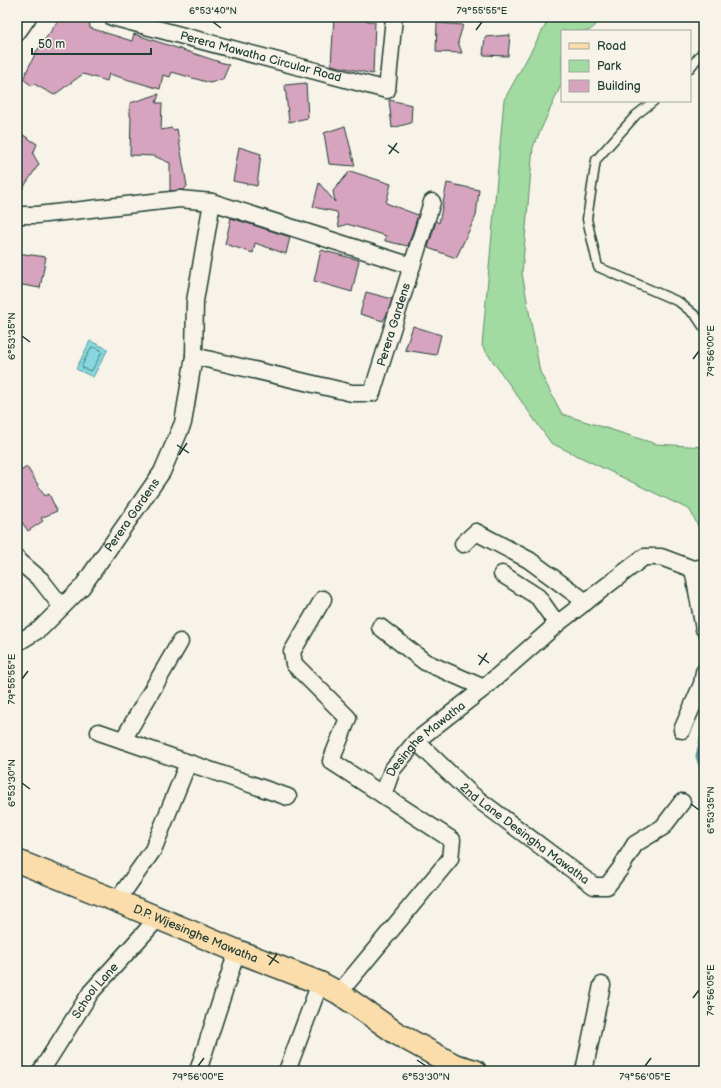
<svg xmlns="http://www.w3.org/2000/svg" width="721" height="1088" font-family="'Balsamiq Sans',sans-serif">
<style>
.green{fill:#a1dba1;stroke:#608c6a}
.water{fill:#86d7df;stroke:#5d999b}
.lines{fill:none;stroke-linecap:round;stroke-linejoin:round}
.shore{stroke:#487b78;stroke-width:1}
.stream{stroke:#5d999b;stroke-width:5}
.building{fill:#d7a4bf;stroke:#1f3d34}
.lane-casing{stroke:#1f3d34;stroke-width:11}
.street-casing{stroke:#1f3d34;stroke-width:19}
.primary-casing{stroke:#1f3d34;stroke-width:25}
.lane{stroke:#f7f3e8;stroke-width:8}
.street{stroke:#f7f3e8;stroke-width:16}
.primary{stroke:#faddab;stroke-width:22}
.ticks{fill:none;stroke:#1f3d34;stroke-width:1.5}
.labels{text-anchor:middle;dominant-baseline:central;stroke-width:3;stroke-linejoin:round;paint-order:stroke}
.street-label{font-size:12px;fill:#1f3d34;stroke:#f7f3e8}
.neatline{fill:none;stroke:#1f3d34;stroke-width:1.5}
.ticks-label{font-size:10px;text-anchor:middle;fill:#1f3d34}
</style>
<rect width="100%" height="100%" fill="#f7f3e8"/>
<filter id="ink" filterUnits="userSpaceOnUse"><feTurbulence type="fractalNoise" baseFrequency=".025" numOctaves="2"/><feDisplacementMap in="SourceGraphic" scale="8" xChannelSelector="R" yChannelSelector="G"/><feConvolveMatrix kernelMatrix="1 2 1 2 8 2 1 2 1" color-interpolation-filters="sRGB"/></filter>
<g filter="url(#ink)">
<path class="green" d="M550 17H605L589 31H562V83L533 147 522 273 540 372 562 414 656 444 704 447V538L690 510 551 443 482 346 504 100Z"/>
<path class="water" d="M90 341 108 349 93 377 76 369Z"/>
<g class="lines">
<path class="shore" d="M92 347 101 350 102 352 92 370 91 371 83 368 82 366Z"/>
<path class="stream" d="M704 730 698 756 704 775"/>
</g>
<g class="building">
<path d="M61 17H89L90 28 132 41 134 34 229 65 223 79 210 83 172 72 170 77 163 75 160 89 109 74 107 81 83 74 54 95 34 84 32 86 23 79 36 52Z"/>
<path d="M334 17H345L375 22 373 74 331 65Z"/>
<path d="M437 23 463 25 458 42 462 53 436 52Z"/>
<path d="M510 35 508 56 483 55 485 37Z"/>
<path d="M306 83 308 118 289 122 285 85Z"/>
<path d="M159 94 156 103H162L161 130 172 128 173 130 177 129 187 186 184 190 170 191V163L154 156 130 155 131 117 130 116V103Z"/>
<path d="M389 100 412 105 411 123 392 128Z"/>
<path d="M345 126 355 166 329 164 324 133Z"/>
<path d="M17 131 37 144 33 154 39 164 17 197Z"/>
<path d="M239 147 261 154 257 186 233 181Z"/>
<path d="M350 171 391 184 386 203 418 215 408 246 385 241 386 236 347 224 339 227 337 212 313 207 319 183 335 202 333 191Z"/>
<path d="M447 183 479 190 476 216 456 258 428 248 436 221 439 223Z"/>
<path d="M231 218 290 237 286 254 255 243 253 253 225 244Z"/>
<path d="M321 250 359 260 352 292 314 281Z"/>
<path d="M17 253 46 257 40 288 17 284Z"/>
<path d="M366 292 392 299 388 312 383 321 360 314Z"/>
<path d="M413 326 441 335 436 355 405 350Z"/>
<path d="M27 467 45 496 49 494 57 511 41 518 43 521 28 531 17 515V473Z"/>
</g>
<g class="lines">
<g class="lane-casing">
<g id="lane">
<path d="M690 68 704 50"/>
<path d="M654 101 636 115 596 160 587 219 598 267 679 302 696 316 704 328"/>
</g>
</g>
<g class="street-casing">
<g id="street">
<path id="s1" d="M112 17 387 90 394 17"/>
<path d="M17 33 28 17"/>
<path d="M17 215H37L180 199 212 202 412 266"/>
<path id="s2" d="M194 356 352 393H372L432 202"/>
<path d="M463 544 476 532 529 560 586 602"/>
<path d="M17 558 19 561 41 580 62 607"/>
<path d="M693 569 704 629"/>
<path d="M502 574 538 597 557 624"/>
<path d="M323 599 292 652 294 664 348 718 331 761 383 795"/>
<path d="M380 627 425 662 484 688"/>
<path id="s3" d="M17 643 40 629 82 587 162 472 183 423 194 356 195 301 212 202"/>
<path d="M682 730 702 684 704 672"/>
<path d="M99 732 288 797"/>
<path d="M123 740 180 642"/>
<path id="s4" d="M416 741 471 794 594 886H607L620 869 635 844 663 827 682 802"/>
<path d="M117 901 153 850 188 763"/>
<path id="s5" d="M339 993 450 859 452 840 383 795 392 770 416 741 484 688 557 624 644 557H661L693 569 704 567"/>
<path id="s6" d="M41 1071 91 992 158 918"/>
<path d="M198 1071 237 951"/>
<path d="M287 1071 320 983"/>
<path d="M584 1071 602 985"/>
</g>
</g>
<g class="primary-casing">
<g id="primary">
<path id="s7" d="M17 861 117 901 237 951 320 983 339 993 396 1033 454 1065 475 1071"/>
</g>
</g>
<use href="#lane" class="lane"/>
<use href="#street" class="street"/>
<use href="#primary" class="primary"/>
</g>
</g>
<path class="ticks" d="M213 22 221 28M476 30 482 22M388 145 399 153M389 154 397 143M22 336 30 342M693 359 699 351M177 445 189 453M179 455 187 443M478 655 489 663M479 665 487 653M22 679 28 671M22 783 30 789M691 804 699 810M267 955 279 963M269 965 277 954M693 998 699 990M417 1060 426 1066M198 1066 204 1058M645 1066 651 1058"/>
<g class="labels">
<g class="street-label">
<text stroke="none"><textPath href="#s1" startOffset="154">Perera Mawatha Circular Road</textPath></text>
<text stroke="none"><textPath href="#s2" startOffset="254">Perera Gardens</textPath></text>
<text stroke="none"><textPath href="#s3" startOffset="174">Perera Gardens</textPath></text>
<text stroke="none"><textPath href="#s5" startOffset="348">Desinghe Mawatha</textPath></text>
<text stroke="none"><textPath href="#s4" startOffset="143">2nd Lane Desingha Mawatha</textPath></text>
<text stroke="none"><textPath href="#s7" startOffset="193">D.P. Wijesinghe Mawatha</textPath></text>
<text stroke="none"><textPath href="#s6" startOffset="97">School Lane</textPath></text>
</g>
</g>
<rect width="721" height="1088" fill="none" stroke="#f7f3e8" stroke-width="44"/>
<rect x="561" y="30" width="130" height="72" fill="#f7f3e8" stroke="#a1aaa0"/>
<rect x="569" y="43" width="20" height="6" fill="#faddab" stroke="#a1aaa0"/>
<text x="597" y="50" font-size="12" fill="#1f3d34">Road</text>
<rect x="569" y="60" width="20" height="12" fill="#a1dba1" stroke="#a1aaa0"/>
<text x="597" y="70" font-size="12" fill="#1f3d34">Park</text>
<rect x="569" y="80" width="20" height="12" fill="#d7a4bf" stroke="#a1aaa0"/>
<text x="597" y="90" font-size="12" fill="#1f3d34">Building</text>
<path d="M32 48v6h119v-6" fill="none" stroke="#1f3d34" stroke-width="2"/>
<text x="38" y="48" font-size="12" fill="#1f3d34" stroke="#f7f3e8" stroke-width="3" paint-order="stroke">50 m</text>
<rect x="22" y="22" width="677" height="1044" class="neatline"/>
<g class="ticks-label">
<text x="213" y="14">6°53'40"N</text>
<text x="482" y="14">79°55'55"E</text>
<text transform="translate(11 336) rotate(-90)" y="4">6°53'35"N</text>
<text transform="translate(710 351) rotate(-90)" y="4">79°56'00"E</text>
<text transform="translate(11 679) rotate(-90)" y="4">79°55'55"E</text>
<text transform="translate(11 783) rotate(-90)" y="4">6°53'30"N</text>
<text transform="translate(710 810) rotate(-90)" y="4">6°53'35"N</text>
<text transform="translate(710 990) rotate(-90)" y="4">79°56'05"E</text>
<text x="198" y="1080">79°56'00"E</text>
<text x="426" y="1080">6°53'30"N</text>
<text x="645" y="1080">79°56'05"E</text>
</g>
</svg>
